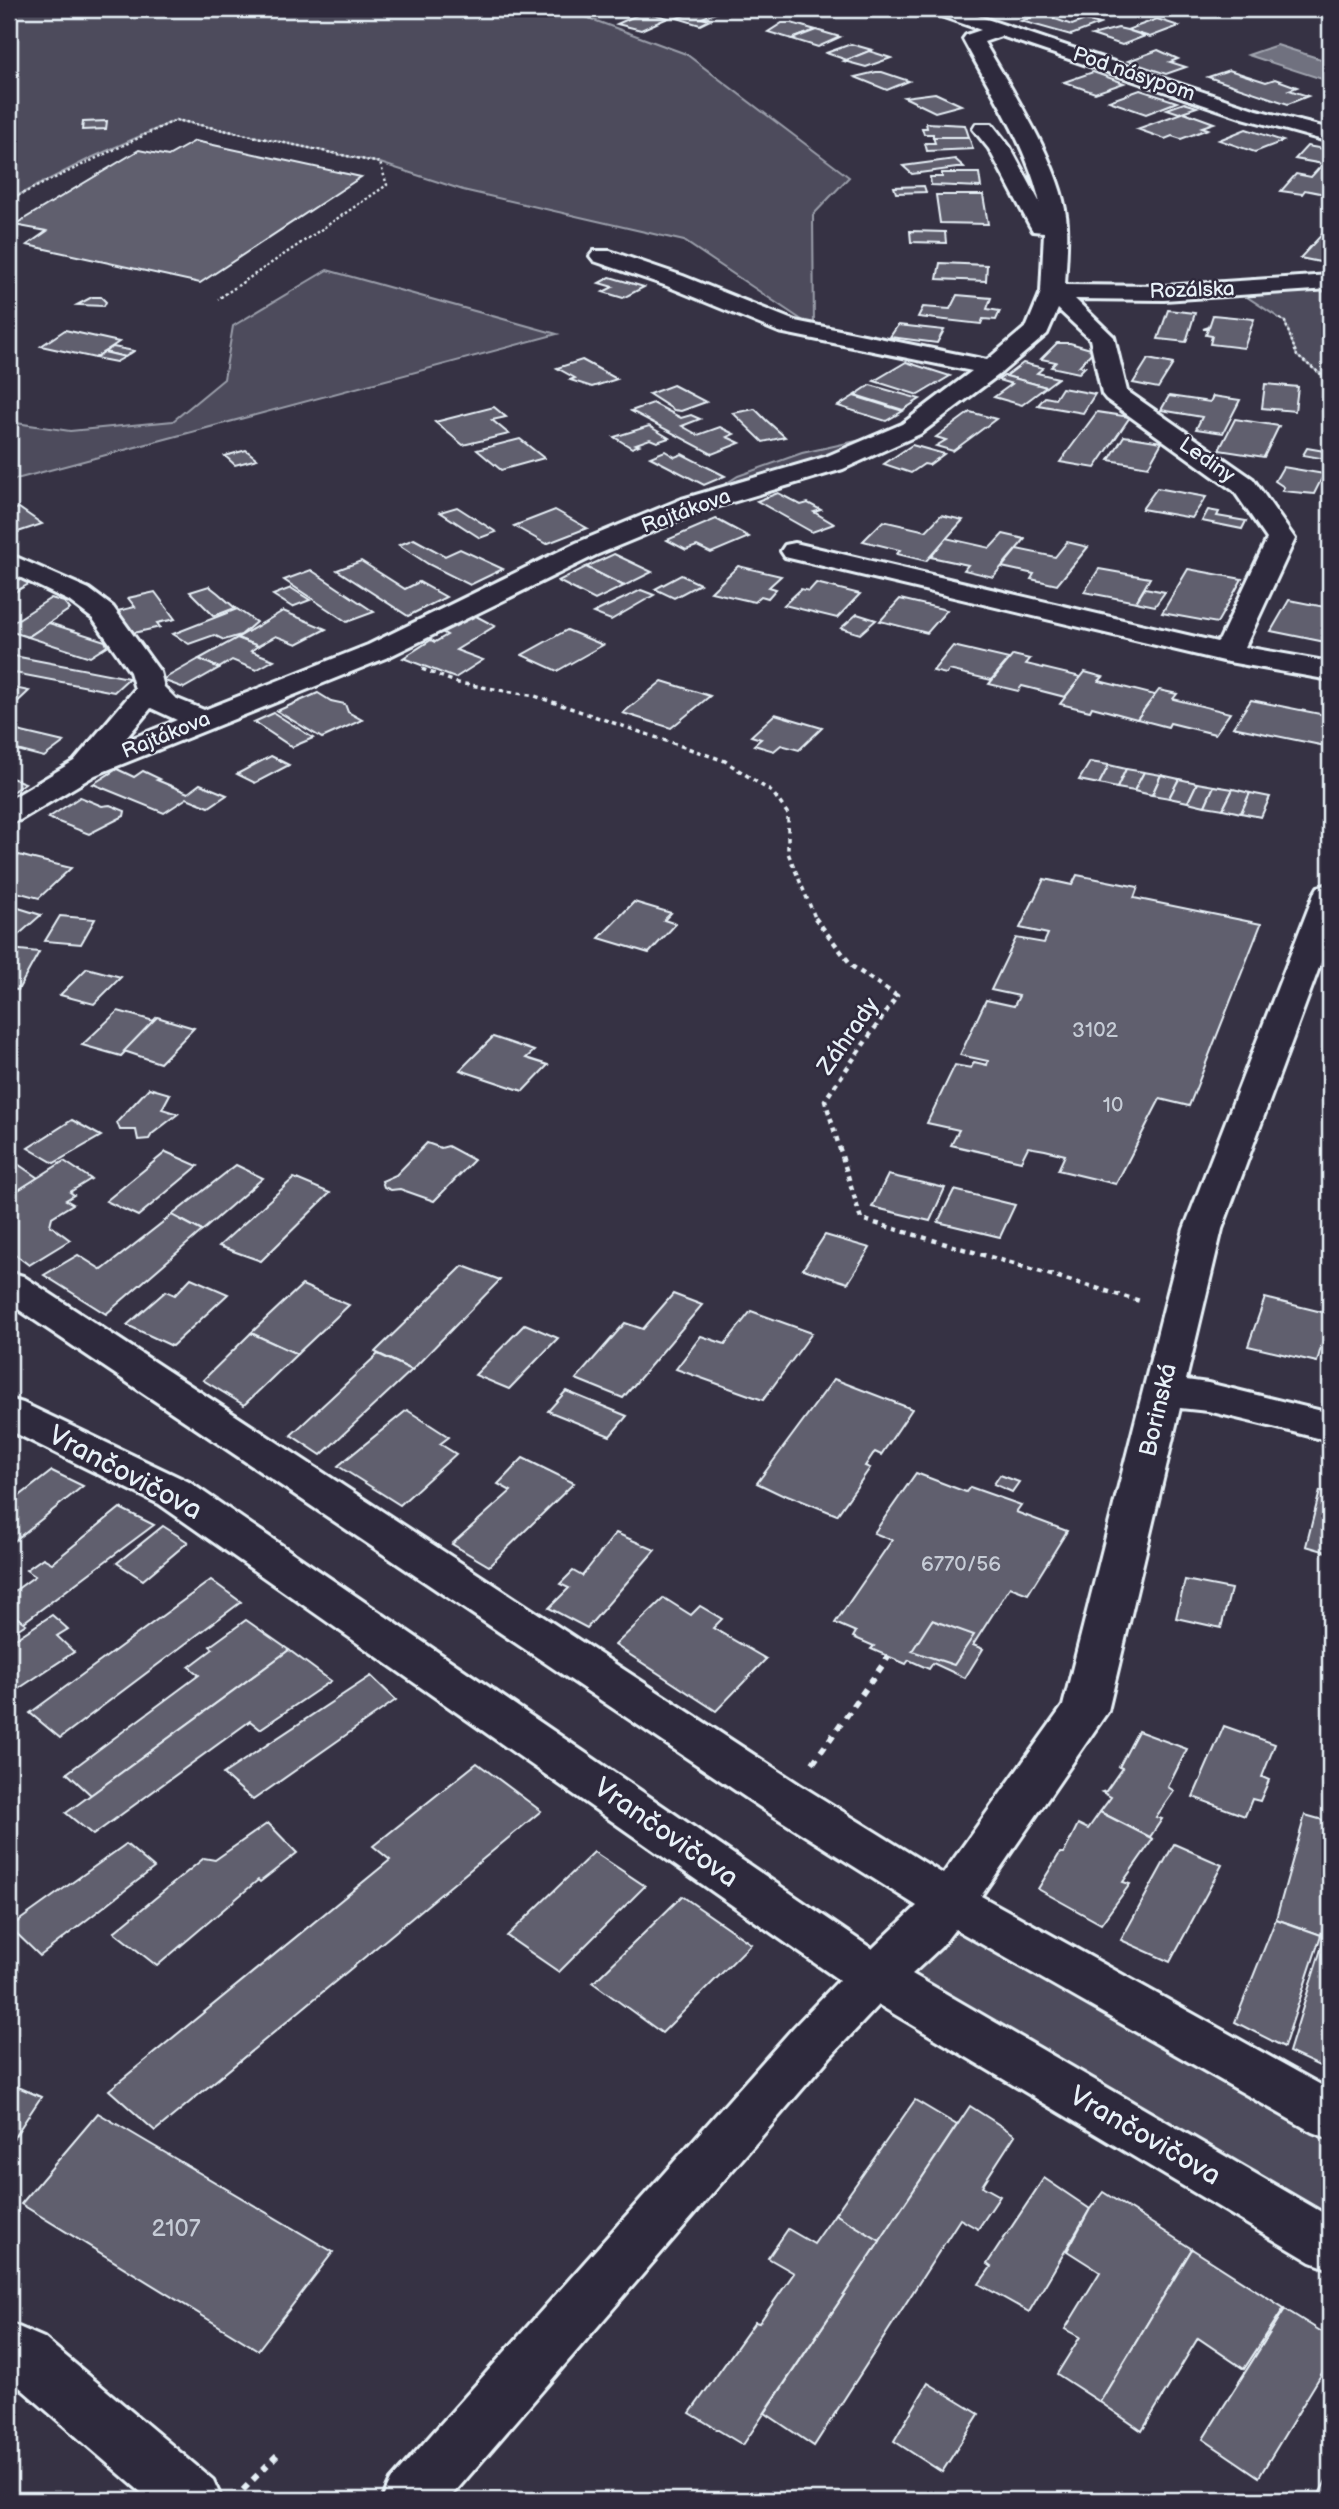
<svg xmlns="http://www.w3.org/2000/svg" width="1339" height="2509" font-family="'Balsamiq Sans',sans-serif">
<style>
.green{fill:#4d4b5c;stroke:#9a9eaa;stroke-width:2}
.water{fill:#70717f;stroke:#a0a4af;stroke-width:2}
.building{fill:#605e6e;stroke:#e8f1f8;stroke-width:2}
.lines{fill:none;stroke-linecap:round;stroke-linejoin:round}
.minor-casing{stroke:#e8f1f8;stroke-width:6}
.path-far3{stroke:#e8f1f8;stroke-width:2.5;stroke-dasharray:2.5 2.5;stroke-linecap:butt}
.path-far2{stroke:#e8f1f8;stroke-width:3.5;stroke-dasharray:4.5 4.5;stroke-linecap:butt}
.path-far1{stroke:#e8f1f8;stroke-width:4.5;stroke-dasharray:5 5;stroke-linecap:butt}
.path{stroke:#e8f1f8;stroke-width:6;stroke-dasharray:7 7;stroke-linecap:butt}
.minor{fill:#2f2a3d;fill-rule:evenodd}
.labels{text-anchor:middle;dominant-baseline:central;stroke-width:5;stroke-linejoin:round;paint-order:stroke}
.far-street-label{font-size:21px;fill:#e8f1f8;stroke:#2f2a3d}
.number-label{font-size:21px;fill:#c6ccd6}
.street-label{font-size:24px;fill:#e8f1f8;stroke:#2f2a3d}
.near-number-label{font-size:24px;fill:#c6ccd6}
.near-street-label{font-size:28px;fill:#e8f1f8;stroke:#2f2a3d}
</style>
<rect width="100%" height="100%" fill="#363244"/>
<filter id="ink" filterUnits="userSpaceOnUse"><feTurbulence type="fractalNoise" baseFrequency=".0143" numOctaves="2"/><feDisplacementMap in="SourceGraphic" scale="14" xChannelSelector="R" yChannelSelector="G"/><feConvolveMatrix kernelMatrix="1 2 1 2 8 2 1 2 1" color-interpolation-filters="sRGB"/></filter>
<g filter="url(#ink)">
<g class="green">
<path d="M9 9H564L686 54 849 177 813 215 814 328 684 241 463 190 380 163 176 120 91 158 9 200Z"/>
<path d="M327 270 557 334 9 481V422L70 431 173 421 224 379 233 326Z"/>
<path d="M1330 282V381L1297 356 1285 322 1235 289Z"/>
<path d="M911 429 692 505 738 476 802 453Z"/>
<path d="M949 1902 1330 2116V2245L874 1977Z"/>
</g>
<path class="water" d="M1277 45 1330 62V76L1322 79 1248 55Z"/>
<g class="building">
<path d="M701 9H726L702 18 710 20 700 25 677 18Z"/>
<path d="M883 9 893 15 880 17 869 10Z"/>
<path d="M644 12 668 18 641 30 617 24Z"/>
<path d="M1041 14 1072 25 1085 20 1100 24 1071 35 1021 21Z"/>
<path d="M1157 19 1179 26 1150 37 1127 30Z"/>
<path d="M782 23H791L816 30 792 39 768 32Z"/>
<path d="M1118 28 1127 30 1145 36 1122 45 1092 35Z"/>
<path d="M816 30 840 37 818 47 792 39Z"/>
<path d="M851 44 872 50 847 60 826 53Z"/>
<path d="M1158 50 1178 59 1170 62 1186 67 1166 74 1128 61Z"/>
<path d="M869 51 891 58 866 67 844 61Z"/>
<path d="M1229 70 1266 82 1275 79 1297 87 1289 90 1308 96 1288 104 1208 77Z"/>
<path d="M876 72H882L909 81 887 90 855 77Z"/>
<path d="M1093 72 1124 83 1095 93 1064 82Z"/>
<path d="M1140 90 1177 102 1146 114 1109 101Z"/>
<path d="M935 93 961 105 935 112 904 97Z"/>
<path d="M1184 103 1197 107 1179 113 1167 109Z"/>
<path d="M1184 112 1214 123 1202 127 1208 129 1181 139 1172 136 1165 139 1137 129Z"/>
<path d="M107 121 106 129 82 130 83 122Z"/>
<path d="M926 123 965 125 969 137H933V134H924L922 128H927Z"/>
<path d="M1246 129 1283 141 1255 152 1219 140Z"/>
<path d="M933 137H969L973 149 927 151 925 143H935Z"/>
<path d="M195 141 361 177 200 283 27 245 47 231 14 225 139 150 168 156Z"/>
<path d="M1307 146 1330 150V195L1305 190 1302 194 1281 191 1296 174 1311 177 1323 164 1295 159Z"/>
<path d="M955 159 964 167 912 174 903 166Z"/>
<path d="M942 173H979L981 187 931 185 930 177H942Z"/>
<path d="M924 186 926 192 896 193 894 187Z"/>
<path d="M936 195H983L988 224 940 223Z"/>
<path d="M1326 230 1330 231V264L1300 258Z"/>
<path d="M910 231 945 232 946 243 911 242Z"/>
<path d="M940 263 987 265 986 281 937 279Z"/>
<path d="M610 277 644 287 623 298 603 292 613 287 599 283Z"/>
<path d="M957 295 991 298 987 309 1000 311 996 320 983 319 981 324 918 317 923 307 950 309Z"/>
<path d="M92 297H101L106 302 104 306 77 305Z"/>
<path d="M1168 310 1195 313 1186 342 1158 339Z"/>
<path d="M1213 315 1254 319 1244 348 1210 344 1212 336 1206 335 1208 329H1203L1209 327Z"/>
<path d="M898 325 944 330 937 343 890 337Z"/>
<path d="M65 330 119 342 95 358 41 346Z"/>
<path d="M1057 343H1070L1094 350 1079 366 1085 367 1079 373 1051 367 1056 362 1041 359Z"/>
<path d="M113 347 134 351 125 357 104 352Z"/>
<path d="M104 352 125 357 116 362 95 358Z"/>
<path d="M1148 359 1173 364 1158 388 1133 383Z"/>
<path d="M582 360 617 379 592 387 570 380 575 378 557 368Z"/>
<path d="M906 362 950 376 918 395 874 381Z"/>
<path d="M1023 363 1043 368 1037 373 1058 378 1046 387 1006 376Z"/>
<path d="M1004 376H1006L1046 387 1022 405 994 397 1012 384 998 380Z"/>
<path d="M1265 384 1298 387 1295 411 1262 408Z"/>
<path d="M673 385 706 402 681 411 674 410 649 394Z"/>
<path d="M870 385 920 399 903 410 855 395Z"/>
<path d="M1062 388 1095 394 1083 413 1038 405 1045 397 1055 399Z"/>
<path d="M854 396 903 411 886 421 838 406Z"/>
<path d="M1169 396 1210 402 1213 396 1240 400 1223 433 1196 429 1202 417 1161 410Z"/>
<path d="M653 403 681 418 691 415 700 419 682 426 698 435 720 427 734 434 727 437 740 443 712 454 631 411Z"/>
<path d="M494 407 506 417 492 420 509 434 463 445 435 422Z"/>
<path d="M755 409 766 420 785 437 763 442 733 413Z"/>
<path d="M970 412 996 419 953 451 936 446 946 440 936 437Z"/>
<path d="M1097 412 1130 417 1095 468 1060 462Z"/>
<path d="M1235 419 1279 426 1264 457 1219 450Z"/>
<path d="M649 426 669 438 657 442 650 439 636 444 639 445 632 448 614 437Z"/>
<path d="M1124 436 1162 442 1148 467 1109 460Z"/>
<path d="M520 439 544 458 501 470 477 450Z"/>
<path d="M912 445 944 454 929 465 924 464 911 473 884 464Z"/>
<path d="M1307 448 1330 452 1326 459 1303 455Z"/>
<path d="M246 450 257 459 235 465 225 456Z"/>
<path d="M665 451 675 457 682 454 725 476 704 485 650 457Z"/>
<path d="M1283 467 1324 474 1314 494 1282 491 1284 487 1275 481Z"/>
<path d="M1157 488 1206 497 1192 518 1142 509Z"/>
<path d="M778 493 801 505 808 503 821 510 814 512 834 524 812 532 757 501Z"/>
<path d="M457 507 471 516 496 532 480 538 440 512Z"/>
<path d="M19 508 42 524 9 535V511Z"/>
<path d="M555 510 587 528 546 544 514 526Z"/>
<path d="M1208 510 1219 512 1217 516 1246 521 1242 529 1202 521Z"/>
<path d="M941 515 963 520 926 561 897 554 900 550 863 541 883 521 926 531Z"/>
<path d="M716 519 749 537 711 553 697 546 686 550 667 540Z"/>
<path d="M1003 534 1025 539 993 577 964 570 968 565 931 557 946 538 990 548Z"/>
<path d="M414 539 445 556 460 549 503 569 470 585 428 564 399 545Z"/>
<path d="M1067 542 1088 547 1057 585 1031 579 1034 574 1002 567 1017 549 1055 557Z"/>
<path d="M614 554 652 572 624 586 586 567Z"/>
<path d="M361 561 405 589 419 582 446 597 408 616 337 570Z"/>
<path d="M738 566 781 576 769 587 776 589 768 598 761 596 754 602 711 592Z"/>
<path d="M586 567 624 586 595 600 558 581Z"/>
<path d="M9 569 36 580 9 595Z"/>
<path d="M1099 569 1150 578 1136 602 1084 592Z"/>
<path d="M1188 569 1242 579 1217 623 1162 613Z"/>
<path d="M311 570 374 612 347 622 284 580Z"/>
<path d="M681 575 700 584 674 598 655 589Z"/>
<path d="M816 583 860 594 837 618 784 605 801 589 809 591Z"/>
<path d="M209 586 218 593 235 608 214 616 190 592Z"/>
<path d="M291 588 310 600 292 607 273 595Z"/>
<path d="M1145 588 1165 592 1155 606 1136 602Z"/>
<path d="M641 590 654 595 611 620 593 613Z"/>
<path d="M155 592 175 619 157 623 160 627 134 633 118 611 135 607 128 598Z"/>
<path d="M51 598 64 602 70 609 28 637 9 631V625Z"/>
<path d="M900 599 947 610 927 633 880 621Z"/>
<path d="M1289 600 1330 608V643L1271 631Z"/>
<path d="M237 609 256 622 241 635 224 640 214 635 189 644 173 634Z"/>
<path d="M283 611 326 629 297 644 276 636 258 646 237 638Z"/>
<path d="M857 614 876 620 860 634 841 628Z"/>
<path d="M474 615 495 626 456 650 483 660 455 678 403 658 431 640 435 642 447 635 440 631Z"/>
<path d="M49 623 105 641 107 646 90 657 28 637Z"/>
<path d="M567 630 603 645 557 671 522 655Z"/>
<path d="M237 638 258 646 251 651 274 660 256 670 232 660 219 668 199 659Z"/>
<path d="M953 646 1009 659 991 680 949 670 946 674 933 671Z"/>
<path d="M9 655 129 678 114 692 9 672Z"/>
<path d="M1013 655 1030 659 1026 664 1081 677 1065 697 1022 686 1018 691 989 684Z"/>
<path d="M199 659 219 668 184 688 162 680Z"/>
<path d="M1085 672 1103 677 1099 681 1155 695 1137 719 1092 707 1090 711 1060 704Z"/>
<path d="M662 681 710 696 671 728 623 713Z"/>
<path d="M9 687 29 691 9 710Z"/>
<path d="M1159 690 1177 694 1173 699 1230 713 1215 734 1170 723 1168 727 1137 719Z"/>
<path d="M318 693 331 701 345 704 348 712 362 720 322 738 277 711Z"/>
<path d="M1251 700 1330 716V747L1233 727Z"/>
<path d="M274 713 296 727 313 738 292 747 254 722Z"/>
<path d="M775 714 822 728 799 750 781 745 774 751 754 745 761 739 751 736Z"/>
<path d="M9 729 64 742 44 757 9 748Z"/>
<path d="M271 756 289 765 255 783 237 774Z"/>
<path d="M1090 762 1109 765 1099 784 1079 780Z"/>
<path d="M1109 765 1126 769 1117 788 1099 784Z"/>
<path d="M117 769 134 777 143 771 160 779 157 780 188 793 200 784 227 795 209 807 187 798 164 813 93 784Z"/>
<path d="M1126 769 1144 772 1134 791 1117 788Z"/>
<path d="M1144 772 1161 775 1152 795 1134 791Z"/>
<path d="M1161 775 1179 779 1169 798 1152 795Z"/>
<path d="M9 777 25 783 9 794Z"/>
<path d="M1179 779 1197 783 1188 802 1169 798Z"/>
<path d="M1197 783 1214 786 1205 806 1188 802Z"/>
<path d="M1214 786 1233 789 1223 809 1205 806Z"/>
<path d="M1233 789 1250 793 1241 813 1223 809Z"/>
<path d="M1250 793 1270 797 1261 817 1241 813Z"/>
<path d="M80 797 102 806 110 805 125 811 124 816 89 834 48 818Z"/>
<path d="M19 855 30 858 71 868 39 898 9 890V865Z"/>
<path d="M1077 875 1138 887 1134 898 1261 924 1189 1106 1160 1099 1116 1184 1058 1170 1065 1155 1045 1150 1028 1147 1021 1161 951 1145 959 1130 927 1123 955 1065 971 1068 974 1062 987 1065 988 1061 960 1055 986 1000 1014 1006 1019 996 991 990 1016 938 1044 943 1048 934 1020 928 1044 879 1072 885Z"/>
<path d="M634 902 671 913 664 920 676 924 649 953 599 938Z"/>
<path d="M9 905 41 915 9 943Z"/>
<path d="M60 916 95 919 81 944 45 941Z"/>
<path d="M11 949 39 952 18 990 9 989Z"/>
<path d="M87 968 121 977 94 1004 60 995Z"/>
<path d="M118 1011 154 1021 121 1056 82 1045Z"/>
<path d="M157 1017 194 1028 160 1063 124 1051Z"/>
<path d="M493 1037 534 1051 526 1058 548 1065 523 1091 460 1070Z"/>
<path d="M149 1088 170 1094 162 1109 178 1114 152 1134 149 1139 138 1140 136 1130H120L117 1122Z"/>
<path d="M72 1120 101 1136 54 1163 28 1148Z"/>
<path d="M427 1143 441 1148 448 1146 474 1160 434 1201 400 1189 391 1190 384 1187 382 1181 396 1175Z"/>
<path d="M166 1152 198 1166 138 1216 106 1201Z"/>
<path d="M9 1158 38 1178 9 1196Z"/>
<path d="M64 1161 91 1179 70 1192 74 1195 66 1200 73 1204 52 1217 50 1225 70 1240 29 1265 9 1250V1196Z"/>
<path d="M236 1165 263 1178 202 1231 172 1215Z"/>
<path d="M888 1175 945 1188 930 1221 872 1207Z"/>
<path d="M294 1178 330 1193 261 1261 219 1246Z"/>
<path d="M954 1190 1015 1205 1000 1237 938 1222Z"/>
<path d="M172 1215 202 1231 106 1314 44 1275 78 1255 102 1270Z"/>
<path d="M825 1235 870 1248 848 1283 803 1269Z"/>
<path d="M463 1266 500 1280 412 1370 375 1352Z"/>
<path d="M191 1278 228 1294 172 1346 127 1325 166 1291 175 1295Z"/>
<path d="M302 1285 349 1305 297 1354 251 1333Z"/>
<path d="M673 1294 702 1305 623 1398 576 1379 625 1323 643 1329Z"/>
<path d="M1265 1298 1330 1314 1317 1362 1248 1346Z"/>
<path d="M751 1311 812 1333 763 1400 676 1369 701 1336 725 1344Z"/>
<path d="M525 1324 558 1338 509 1389 475 1375Z"/>
<path d="M251 1333 297 1354 244 1405 203 1380Z"/>
<path d="M378 1354 412 1370 321 1455 291 1435Z"/>
<path d="M834 1379 912 1409 881 1455 875 1452 873 1454 865 1466 870 1468 837 1515 785 1494 784 1496 757 1483Z"/>
<path d="M566 1391 627 1416 610 1436 548 1411Z"/>
<path d="M407 1410 449 1437 440 1444 456 1454 400 1505 338 1466Z"/>
<path d="M523 1458 574 1483 489 1566 452 1544 511 1491 498 1484Z"/>
<path d="M52 1471 83 1486 13 1542 9 1539V1504Z"/>
<path d="M916 1473 966 1492 970 1487 1021 1505 1016 1512 1067 1531 1028 1594 1010 1587 973 1645 983 1649 965 1678 933 1663 929 1669 909 1660 906 1664 871 1649 874 1646 853 1637 856 1632 835 1623 892 1540 874 1533Z"/>
<path d="M1000 1475 1019 1482 1012 1492 994 1484Z"/>
<path d="M1320 1491 1330 1494V1553L1306 1546Z"/>
<path d="M120 1508 154 1525 24 1622 9 1612V1595L35 1576 26 1570 43 1558 52 1563Z"/>
<path d="M163 1526 188 1542 143 1580 117 1563Z"/>
<path d="M616 1533 655 1550 587 1628 549 1608 569 1588 560 1584 573 1571 582 1576Z"/>
<path d="M211 1580 241 1602 60 1738 30 1713Z"/>
<path d="M1185 1580 1231 1589 1221 1628 1176 1618Z"/>
<path d="M664 1598 691 1615 700 1606 722 1619 713 1628 766 1659 716 1711 615 1645Z"/>
<path d="M9 1612 26 1624 9 1635Z"/>
<path d="M52 1615 68 1629 57 1636 74 1652 9 1695V1643Z"/>
<path d="M246 1620 289 1650 91 1795 67 1773 199 1675 189 1667 213 1649 210 1646Z"/>
<path d="M932 1620 974 1635 954 1665 912 1651Z"/>
<path d="M289 1650 331 1681 260 1729 250 1721 93 1835 66 1813Z"/>
<path d="M371 1676 396 1700 253 1800 223 1774Z"/>
<path d="M1224 1726 1275 1744 1262 1777 1269 1780 1260 1801 1252 1799 1245 1816 1193 1797Z"/>
<path d="M1138 1731 1187 1749 1168 1787 1174 1791 1156 1817 1162 1819 1150 1837 1100 1812 1111 1797 1102 1792 1106 1791 1122 1768 1119 1767Z"/>
<path d="M477 1763 541 1811 155 2131 109 2090 390 1860 373 1846Z"/>
<path d="M1100 1812 1153 1839 1123 1882 1130 1884 1101 1924 1038 1889 1060 1853H1064L1078 1824 1088 1829Z"/>
<path d="M1305 1815 1330 1822V1903L1321 1935 1276 1919Z"/>
<path d="M268 1823 297 1853 260 1882 258 1880 157 1966 114 1932 204 1858 215 1860Z"/>
<path d="M126 1844 154 1868 40 1956 10 1927Z"/>
<path d="M1174 1844 1222 1865 1170 1962 1121 1940Z"/>
<path d="M594 1852 645 1886 559 1972 507 1936Z"/>
<path d="M682 1896 751 1944 662 2033 593 1983Z"/>
<path d="M1276 1919 1321 1935 1284 2047 1235 2022Z"/>
<path d="M1330 1920V2071L1289 2052Z"/>
<path d="M9 2083 41 2097 9 2145Z"/>
<path d="M915 2100 957 2125 880 2241 835 2214Z"/>
<path d="M970 2106 1015 2135 982 2186 1000 2196 978 2229 960 2219 814 2446 765 2413Z"/>
<path d="M98 2113 333 2252 258 2350 21 2204Z"/>
<path d="M1044 2178 1090 2209 1029 2312 979 2284 991 2267 987 2264Z"/>
<path d="M1103 2192 1192 2249 1100 2402 1057 2374 1080 2337 1065 2329 1100 2272 1067 2251 1090 2209Z"/>
<path d="M835 2214 880 2241 743 2445 690 2413 755 2322 759 2323 794 2273 768 2258 788 2229 814 2244Z"/>
<path d="M1192 2249 1284 2308 1244 2369 1198 2338 1142 2431 1100 2402Z"/>
<path d="M1285 2309 1330 2337V2360L1259 2477 1203 2439Z"/>
<path d="M928 2383 979 2414 942 2472 894 2441Z"/>
<path d="M1330 2473V2500H1316Z"/>
</g>
<g class="lines">
<g class="minor-casing">
<g id="minor">
<path d="M929 9H957L1257 110 1330 129V142L1243 118 1001 36 984 42C1012 91 1064 169 1067 225 1068 245 1066 265 1065 285L1164 286 1330 275V289L1164 300 1075 299 1114 337 1127 391 1253 479 1295 539 1245 647 1330 662V680L1223 661 785 557 781 551 785 545 795 543 1217 642 1220 639 1267 539 1234 491 1106 399 1102 394 1090 339 1058 309 1047 334 1001 373 920 434 843 469 702 511 596 555 388 657 95 775 20 820 9 822V800L74 761 135 689 130 672 93 619 69 601 9 572V554L89 589 113 607 160 672 164 687 175 698 204 710 368 645 576 543 682 499 825 457 902 424 972 371 779 332 667 286 594 261 590 256 594 251H610L683 276 795 321 987 360 1027 326 1041 292 1044 232 1033 231 1030 226 989 149 973 129 976 124H992L1010 147 1040 203C1027 145 991 92 963 39L966 35 981 30 932 13ZM151 708 177 720 123 742Z"/>
<path d="M1330 884V938L1222 1229 1186 1380 1208 1383 1330 1413V1441L1208 1411 1180 1408 1108 1711 981 1896 1330 2090V2139L1312 2132 955 1929 941 1947 912 1974 1330 2217V2269L1311 2262 879 2005 830 2057 448 2500H382L391 2480 794 2027 839 1980 159 1504 9 1430V1399L23 1403 189 1482 872 1949 917 1906 766 1811 9 1303V1272L23 1276 800 1785 943 1874 1063 1706 1184 1229 1314 894 1318 887Z"/>
<path d="M9 2323 44 2338 213 2480 222 2500H150L9 2378Z"/>
</g>
</g>
<g class="path-far3">
<path d="M9 200 176 120 380 163 387 185 218 299"/>
<path d="M1280 319 1285 322 1297 356 1330 381"/>
</g>
<path class="path-far2" d="M422 669 458 683 535 696 725 761 773 793 788 814V853L816 920"/>
<path class="path-far1" d="M815 918 853 967 897 996 825 1100 861 1219 1140 1301"/>
<g class="path">
<path d="M813 1763 889 1656"/>
<path d="M243 2490 277 2455"/>
</g>
<use href="#minor" class="minor"/>
</g>
</g>
<g class="labels">
<g class="far-street-label">
<text transform="translate(1134 74) rotate(19)">Pod násypom</text>
<text transform="translate(1192 290) rotate(-2)">Rozálska</text>
<text transform="translate(1207 460) rotate(35)">Lediny</text>
<text transform="translate(686 511) rotate(-20)">Rajtákova</text>
<text transform="translate(166 735) rotate(-22)">Rajtákova</text>
</g>
<g class="number-label">
<text x="1095" y="1030">3102</text>
<text x="1113" y="1105">10</text>
<text x="961" y="1564">6770/56</text>
</g>
<g class="street-label">
<text transform="translate(848 1036) rotate(-55)">Záhrady</text>
<text transform="translate(1158 1410) rotate(-77)">Borinská</text>
</g>
<g class="near-number-label">
<text x="176" y="2228">2107</text>
</g>
<g class="near-street-label">
<text transform="translate(125 1473) rotate(28)">Vrančovičova</text>
<text transform="translate(666 1833) rotate(35)">Vrančovičova</text>
<text transform="translate(1145 2136) rotate(30)">Vrančovičova</text>
</g>
</g>
<rect width="1339" height="2509" fill="none" stroke="#2f2a3d" stroke-width="35"/>
<rect x="18" y="18" width="1304" height="2474" fill="none" stroke="#e8f1f8" stroke-width="2.5" filter="url(#ink)"/>
</svg>
